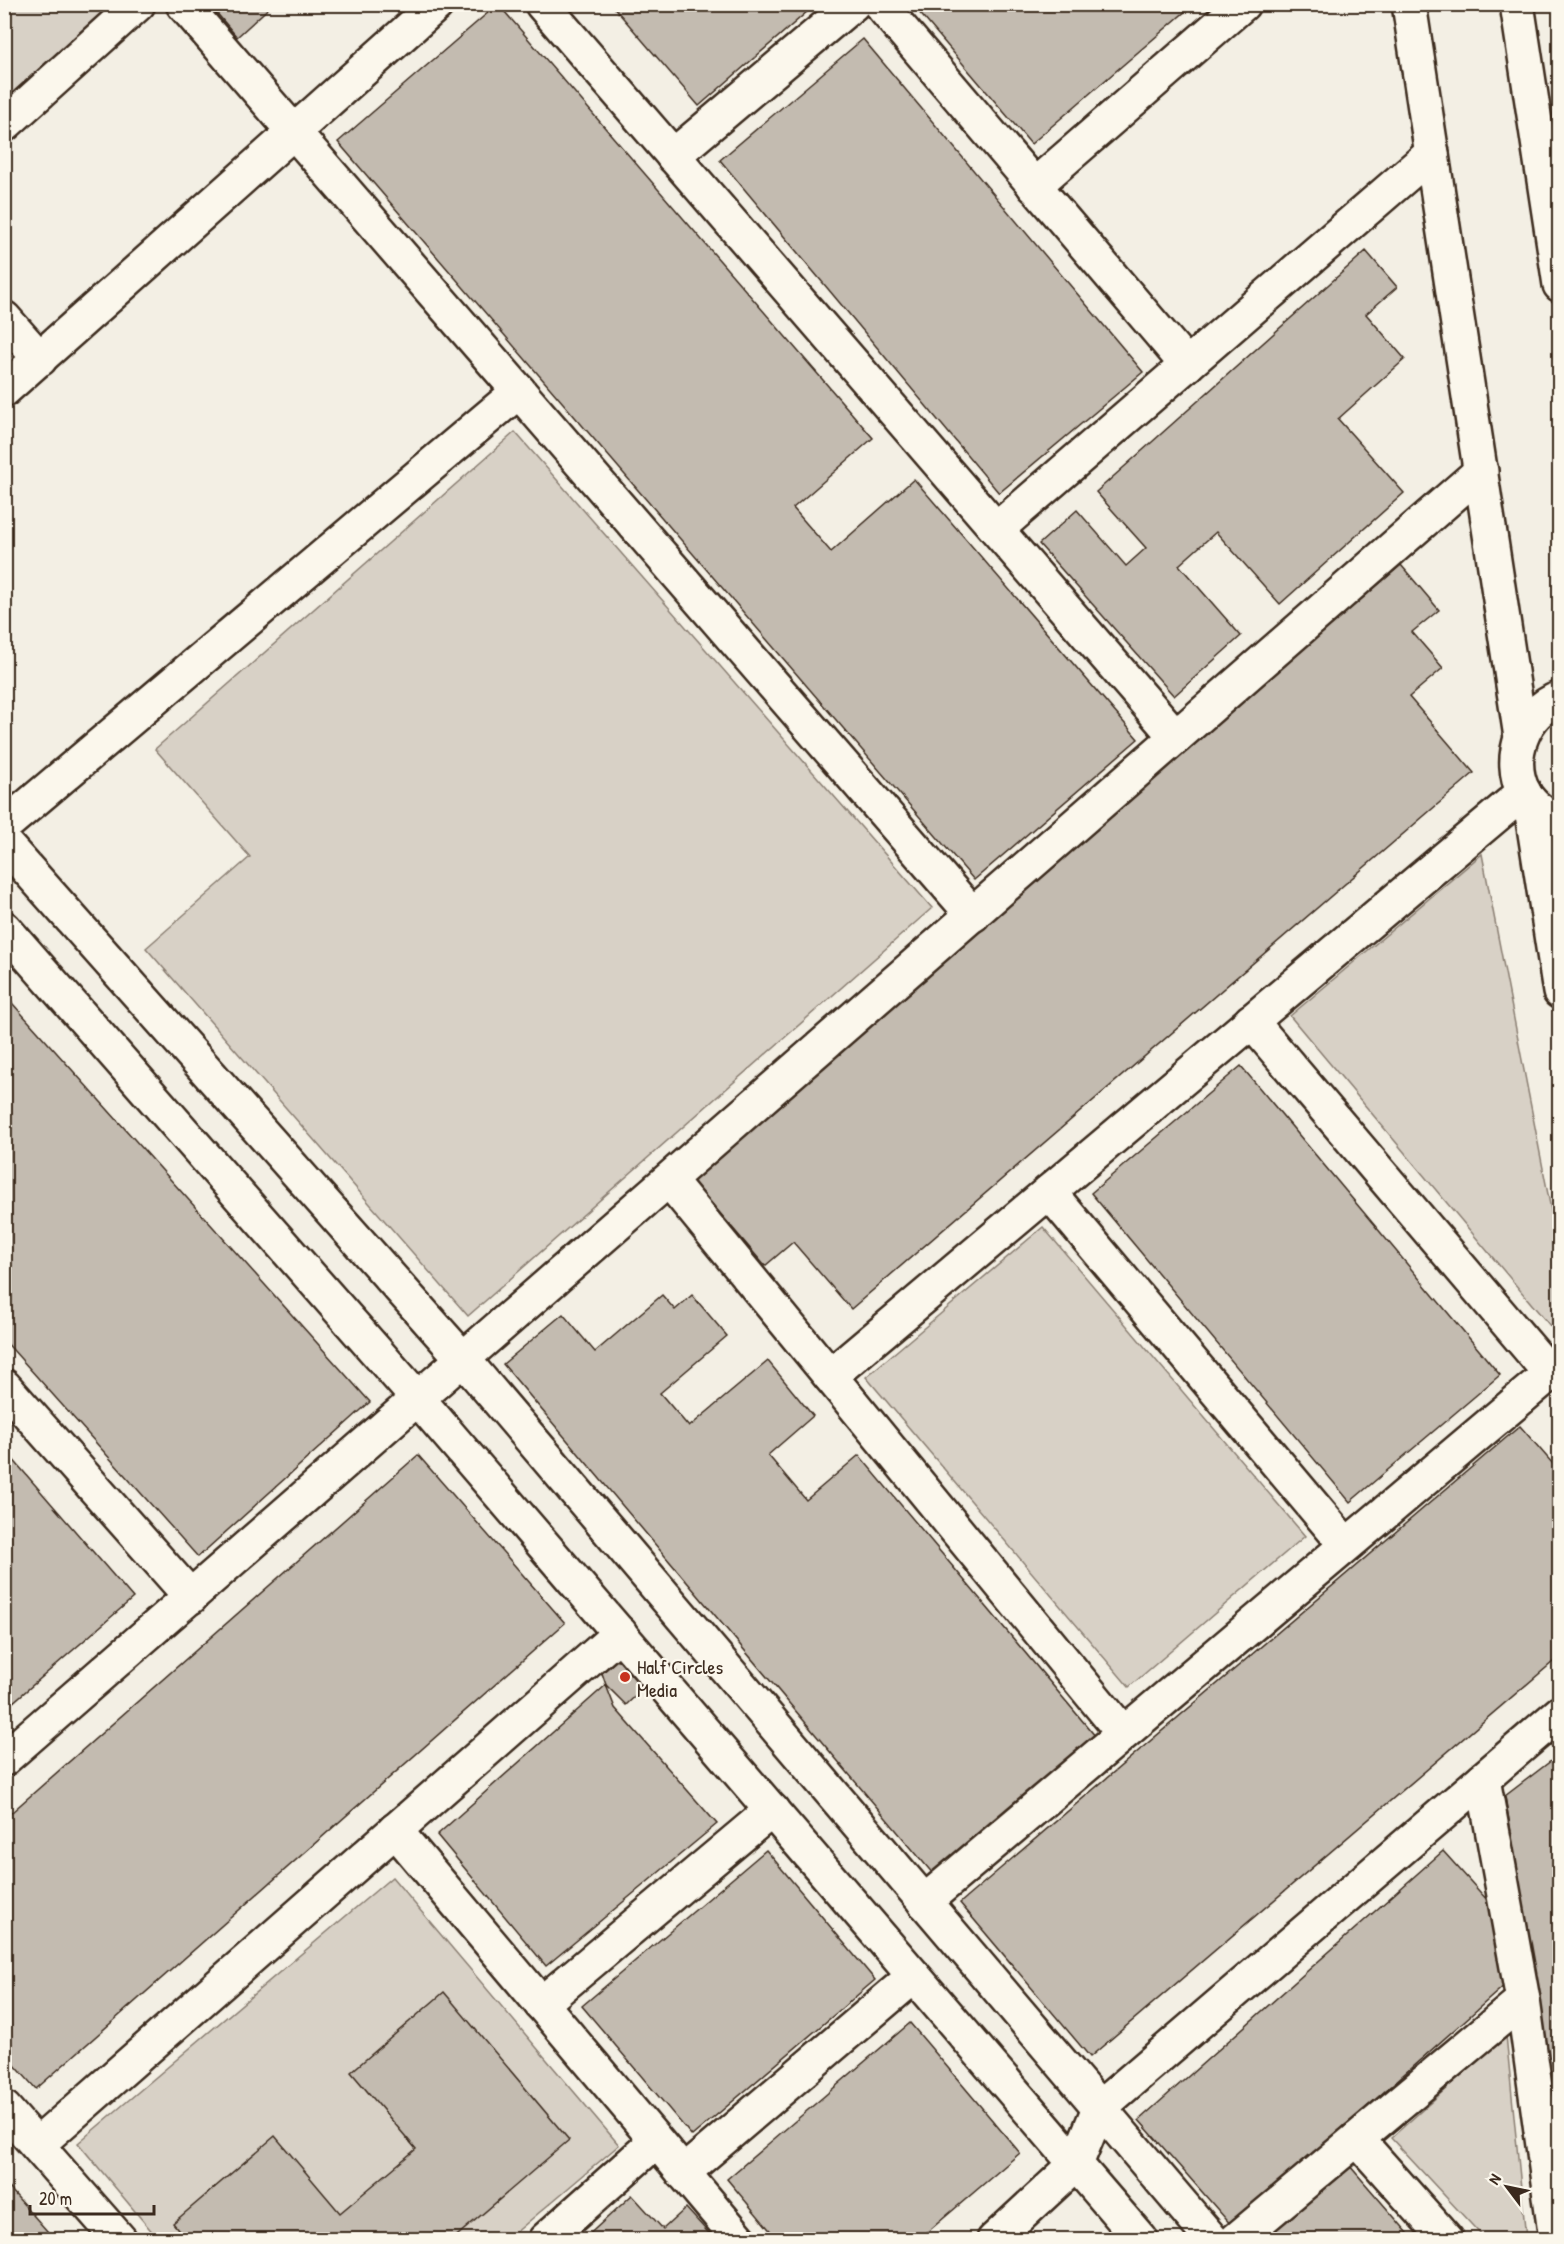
<svg xmlns="http://www.w3.org/2000/svg" width="1564" height="2244" font-family="'Patrick Hand',sans-serif">
<style>
.green{fill:#d8d1c6;stroke:#8a7e72;stroke-width:1.5}
.building{fill:#c3bbb0;stroke:#3b2a1e;stroke-width:1.5}
.lines{fill:none;stroke-linecap:round;stroke-linejoin:round}
.minor-casing{stroke:#3b2a1e;stroke-width:38}
.minor{stroke:#fbf7ec;stroke-width:33}
.poi-dot{fill:#c8321e;stroke:#fbf7ec;stroke-width:2}
.labels{text-anchor:middle;dominant-baseline:central;stroke-width:4.5;stroke-linejoin:round;paint-order:stroke}
.poi-label{font-size:20px;fill:#3b2a1e;stroke:#fbf7ec;text-anchor:start}
</style>
<rect width="100%" height="100%" fill="#f3efe4"/>
<filter id="ink" filterUnits="userSpaceOnUse"><feTurbulence type="fractalNoise" baseFrequency=".0167" numOctaves="2"/><feDisplacementMap in="SourceGraphic" scale="12" xChannelSelector="R" yChannelSelector="G"/><feConvolveMatrix kernelMatrix="1 2 1 2 8 2 1 2 1" color-interpolation-filters="sRGB"/></filter>
<g filter="url(#ink)">
<g class="green">
<path d="M5 4H112V5L5 99Z"/>
<path d="M515 432 932 908 468 1316 146 948 250 857 155 749Z"/>
<path d="M1482 854 1559 1251V1322L1551 1327 1290 1016Z"/>
<path d="M1043 1227 1305 1536 1129 1687 866 1377Z"/>
<path d="M392 1877 619 2145 508 2239 159 2240 78 2143Z"/>
<path d="M1506 2035 1526 2239H1485L1391 2138Z"/>
</g>
<g class="building">
<path d="M209 4H273L237 37Z"/>
<path d="M498 4 873 438 793 508 831 552 914 479 1138 739 974 880 338 142Z"/>
<path d="M611 4H816L699 106Z"/>
<path d="M912 4H1194L1031 144Z"/>
<path d="M863 39 1143 372 999 493 720 160Z"/>
<path d="M1366 251 1397 287 1366 314 1405 359 1338 419 1404 493 1280 604 1216 532 1179 565 1241 636 1174 696 1039 544 1077 510 1126 566 1146 548 1096 492Z"/>
<path d="M1401 565 1439 610 1412 632 1443 668 1409 697 1474 773 851 1309 793 1242 765 1266 689 1177Z"/>
<path d="M4 994 370 1402 198 1557 4 1340Z"/>
<path d="M1241 1066 1500 1375 1350 1502 1091 1193Z"/>
<path d="M662 1295 675 1310 692 1295 727 1336 660 1393 689 1427 768 1361 813 1416 768 1455 806 1500 859 1455 1096 1737 934 1875 503 1364 563 1314 595 1352Z"/>
<path d="M1520 1426 1560 1472V1582L1556 1585 1560 1589V1656L1090 2057 960 1903Z"/>
<path d="M4 1449 133 1598 4 1710Z"/>
<path d="M418 1455 565 1623 36 2089 4 2053V1819Z"/>
<path d="M625 1653 650 1682 626 1705 606 1685 602 1673Z"/>
<path d="M606 1685 615 1708 717 1824 546 1966 437 1835Z"/>
<path d="M1560 1754V2132L1505 1796Z"/>
<path d="M766 1850 875 1980 692 2136 582 2006Z"/>
<path d="M1443 1851 1489 1902 1505 1985 1232 2226 1139 2120Z"/>
<path d="M444 1992 569 2140 452 2240H187L173 2223 275 2136 340 2213 416 2149 351 2072Z"/>
<path d="M910 2023 1020 2153 918 2240H778L727 2179Z"/>
<path d="M1349 2165 1414 2240H1258Z"/>
<path d="M4 2182 55 2240H4Z"/>
<path d="M632 2195 663 2229 686 2208 715 2240H583Z"/>
</g>
<g class="lines">
<g class="minor-casing">
<g id="minor">
<path d="M183 4 973 915"/>
<path d="M542 4 1176 737"/>
<path d="M880 4 1187 365"/>
<path d="M1409 4 1521 737"/>
<path d="M1517 4 1560 285"/>
<path d="M4 125 138 4"/>
<path d="M673 156 853 4"/>
<path d="M1034 186 1243 4"/>
<path d="M4 318 40 359"/>
<path d="M4 390 437 4"/>
<path d="M997 529 1432 153"/>
<path d="M1560 698C1523 712 1506 758 1524 793 1532 807 1546 815 1560 823"/>
<path d="M1530 801 1560 992"/>
<path d="M4 826 519 391"/>
<path d="M4 843 463 1359 1212 2240"/>
<path d="M4 928 418 1399 1141 2240"/>
<path d="M1251 1021 1550 1373"/>
<path d="M669 1180 1123 1733"/>
<path d="M1049 1192 1346 1545"/>
<path d="M830 1376 1524 792"/>
<path d="M4 1386 191 1597"/>
<path d="M4 1759 1481 471"/>
<path d="M1483 1779 1523 2000 1556 2240"/>
<path d="M395 1830 740 2240"/>
<path d="M924 1902 1560 1365"/>
<path d="M541 2004 772 1810"/>
<path d="M4 2108 120 2240"/>
<path d="M1357 2139 1447 2240"/>
<path d="M37 2145 620 1633"/>
<path d="M683 2173 914 1976"/>
<path d="M545 2240 656 2141"/>
<path d="M994 2240 1076 2164 1099 2108 1560 1713"/>
<path d="M1236 2240 1523 2000"/>
</g>
</g>
<use href="#minor" class="minor"/>
</g>
</g>
<circle class="poi-dot" cx="625" cy="1677" r="6"/>
<g class="labels">
<g class="poi-label">
<text x="637" y="1666">Half Circles<tspan x="637" dy="23">Media</tspan></text>
</g>
</g>
<rect width="1564" height="2244" fill="none" stroke="#fbf7ec" stroke-width="24"/>
<rect x="12" y="12" width="1540" height="2220" fill="none" stroke="#3b2a1e" stroke-width="2" filter="url(#ink)"/>
<g transform="translate(1507 2187) rotate(302)" stroke="#fbf7ec" stroke-width="4.5" paint-order="stroke">
<path d="M0-4.5L10 22L0 15L-10 22Z" fill="#3b2a1e"/>
<text y="-9" font-size="16" font-weight="bold" text-anchor="middle" fill="#3b2a1e">N</text>
</g>
<path d="M30 2205v9h124v-9" fill="none" stroke="#3b2a1e" stroke-width="3"/>
<text x="39" y="2205" font-size="18" fill="#3b2a1e" stroke="#fbf7ec" stroke-width="4.5" paint-order="stroke">20 m</text>
</svg>
